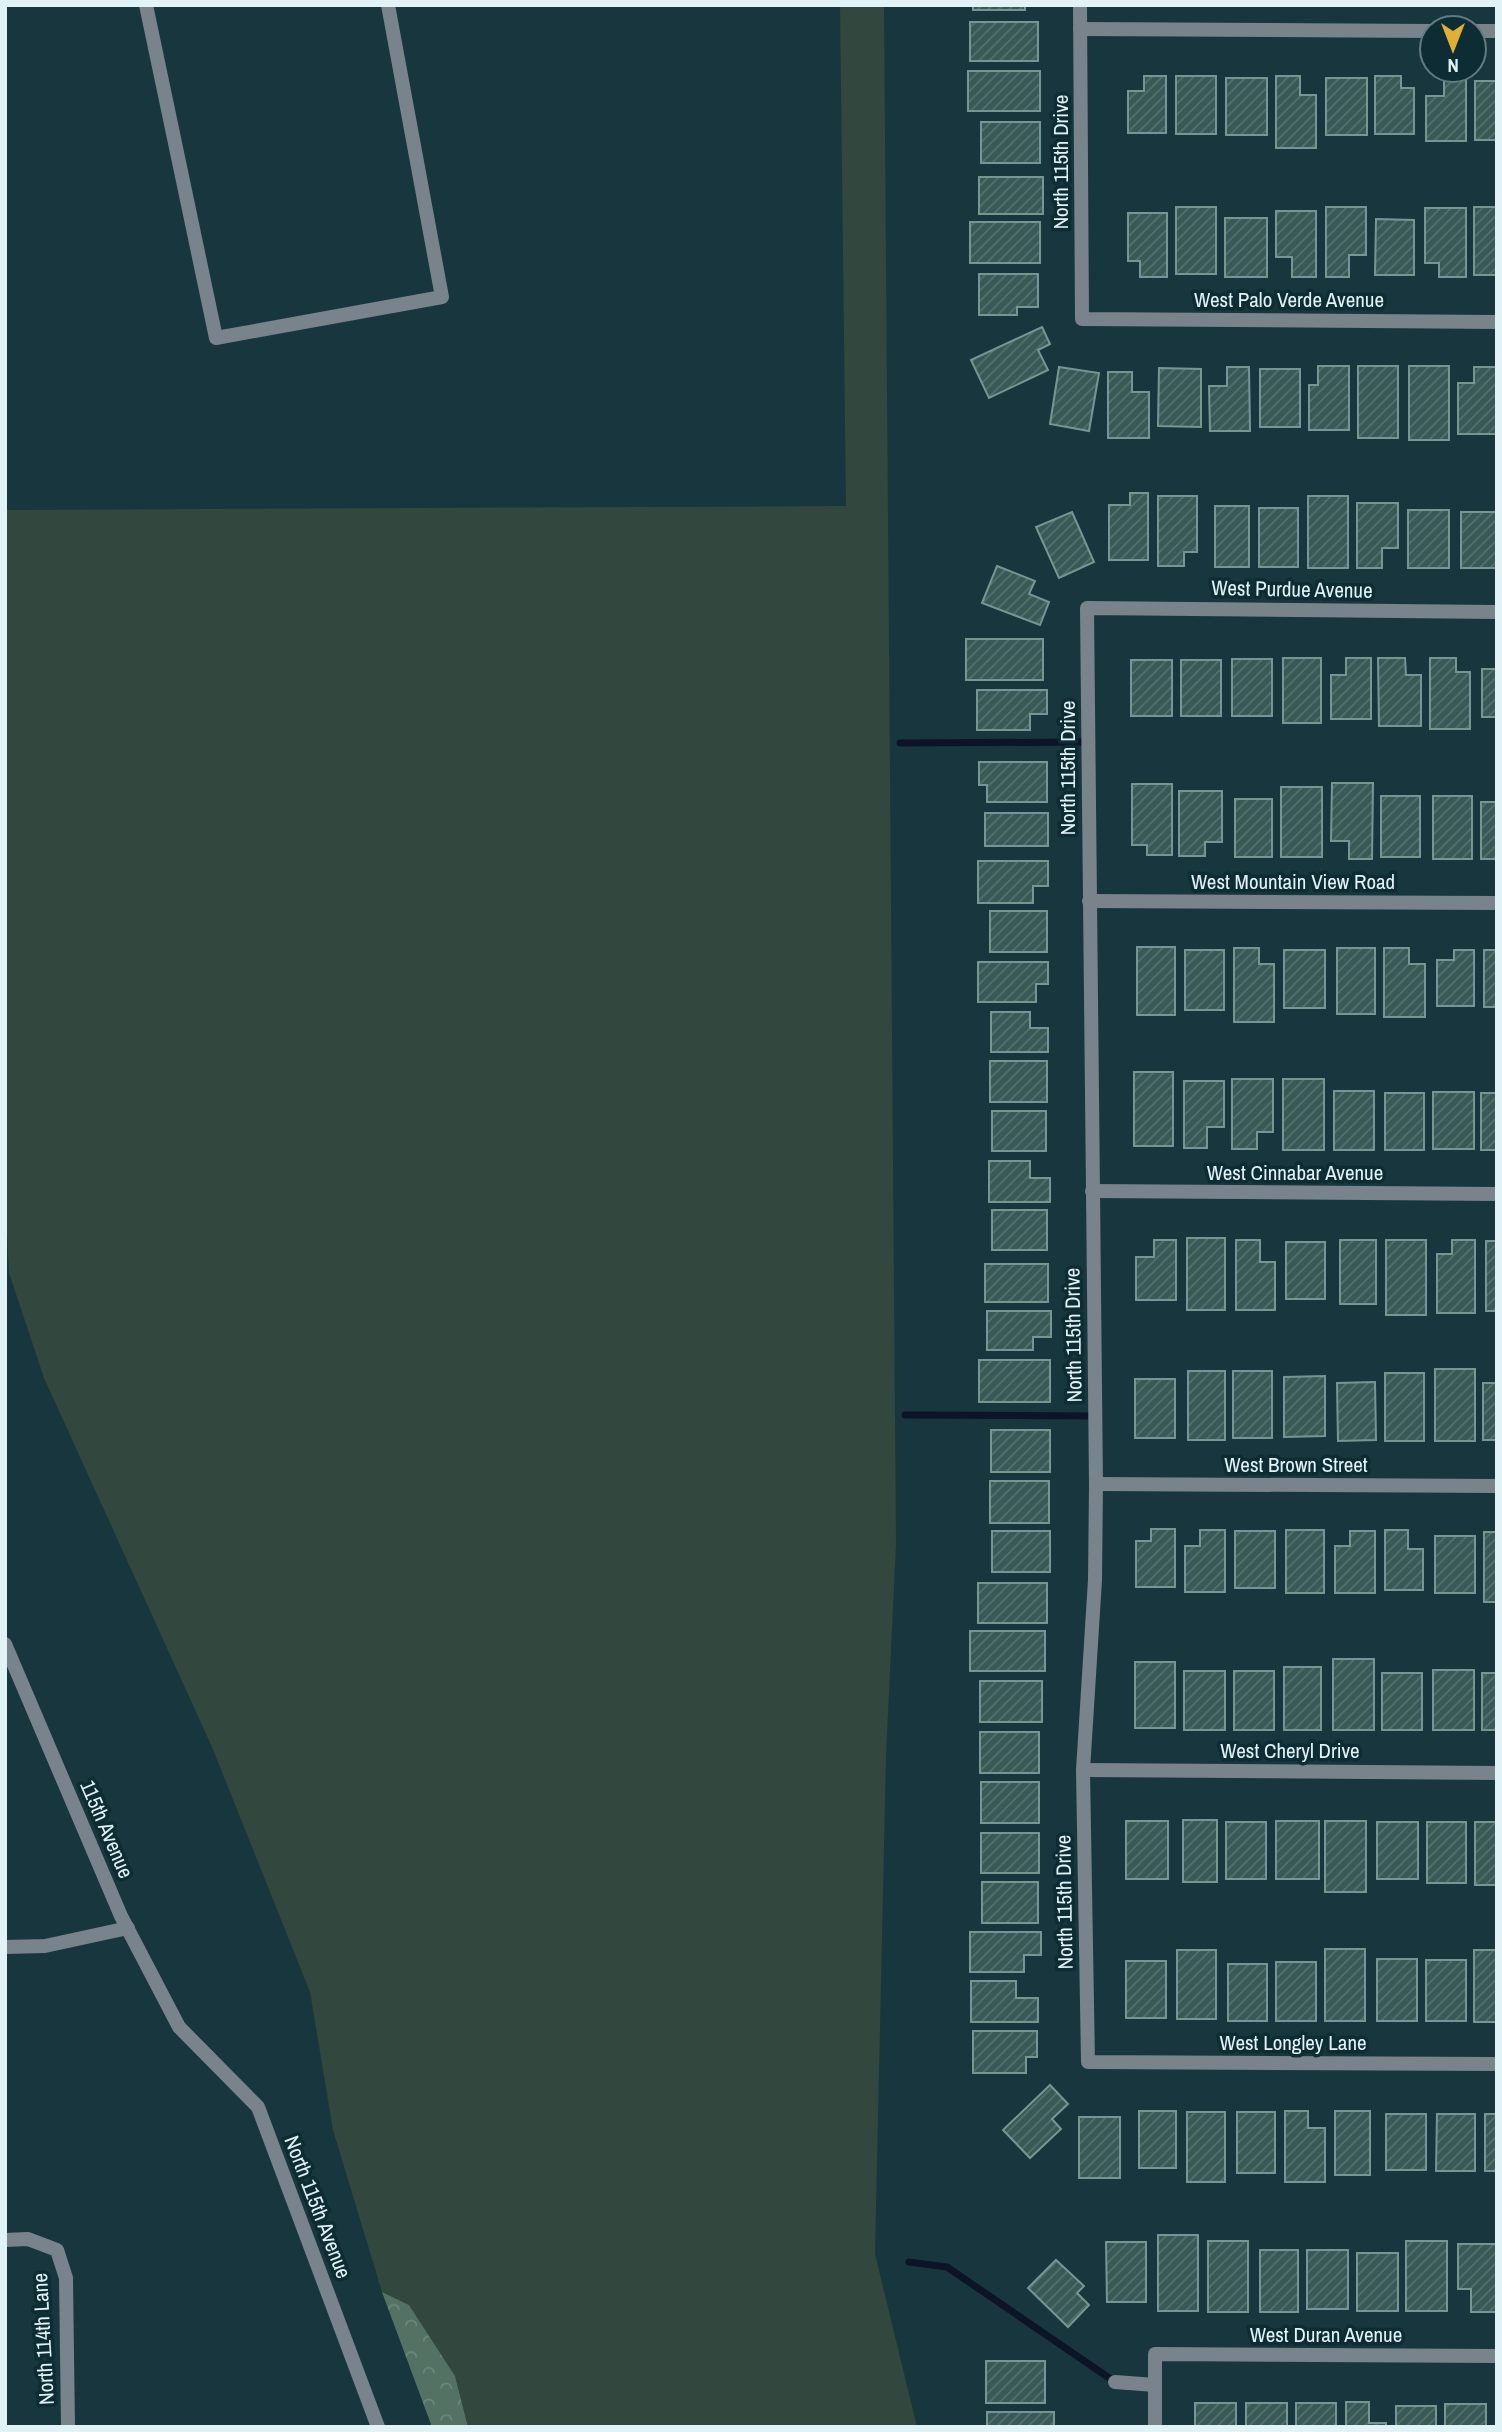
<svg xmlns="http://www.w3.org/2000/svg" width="1502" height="2432" font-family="'Archivo Narrow',sans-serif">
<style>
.grass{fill:#32473d}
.forest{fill:url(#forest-crowns)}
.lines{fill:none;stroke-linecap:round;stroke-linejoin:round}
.stream{stroke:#0d1428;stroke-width:7}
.building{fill:url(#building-hatch);stroke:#759794;stroke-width:2}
.service{stroke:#78838c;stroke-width:14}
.minor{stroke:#78838c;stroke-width:14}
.labels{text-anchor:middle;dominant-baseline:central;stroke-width:7;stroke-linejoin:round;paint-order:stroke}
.street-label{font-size:21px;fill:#e2f3f8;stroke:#0d2c33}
</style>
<defs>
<pattern id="forest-crowns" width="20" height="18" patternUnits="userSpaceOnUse" patternTransform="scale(1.75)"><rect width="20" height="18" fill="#547264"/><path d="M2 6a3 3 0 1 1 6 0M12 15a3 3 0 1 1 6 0" fill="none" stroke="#6c877b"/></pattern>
<pattern id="building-hatch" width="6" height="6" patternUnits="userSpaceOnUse" patternTransform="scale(1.75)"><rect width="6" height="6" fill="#385956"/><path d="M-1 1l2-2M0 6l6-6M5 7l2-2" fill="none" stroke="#54716f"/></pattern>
</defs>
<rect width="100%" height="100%" fill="#18363e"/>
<path class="grass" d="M840 5H884L896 1544 886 1756 875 2254 917 2427H468L455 2376 409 2305 382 2292 333 2130 310 1992 212 1747 44 1378 9 1273 5 1192V510L846 506Z"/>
<path class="forest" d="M382 2292 409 2305 455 2376 468 2427H432Z"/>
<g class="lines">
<g class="stream">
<path d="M900 743 1088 742"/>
<path d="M905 1415 1095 1416"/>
<path d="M909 2262 947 2267 1115 2382"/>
</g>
</g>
<g class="building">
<rect x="973" y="5" width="52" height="5"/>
<rect x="970" y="22" width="68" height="39"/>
<rect x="968" y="71" width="72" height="40"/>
<path d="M1144 76H1166V133H1128V91H1144Z"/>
<rect x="1176" y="76" width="40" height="58"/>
<path d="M1276 76H1300V95H1316V148H1276Z"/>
<path d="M1375 76H1401V88H1414V134H1375Z"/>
<path d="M1444 77H1466V141H1426V96H1444Z"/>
<rect x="1226" y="78" width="41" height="57"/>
<rect x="1326" y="78" width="41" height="57"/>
<rect x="1475" y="81" width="22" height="59"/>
<rect x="981" y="122" width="59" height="41"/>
<rect x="979" y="177" width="64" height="37"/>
<rect x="1176" y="207" width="40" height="67"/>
<path d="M1326 207H1366V255H1349V277H1326Z"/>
<rect x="1474" y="207" width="23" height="68"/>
<path d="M1425 208H1466V277H1439V263H1425Z"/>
<path d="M1276 211H1316V277H1292V257H1276Z"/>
<path d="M1128 213H1167V277H1140V261H1128Z"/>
<rect x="1225" y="218" width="42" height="59"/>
<path d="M1376 219 1414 220V275H1375Z"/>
<rect x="970" y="222" width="70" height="41"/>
<path d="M979 274H1038V307H1017V315H979Z"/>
<path d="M1042 327 1050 344 1038 350 1048 370 989 398 971 360Z"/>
<path d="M1318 366H1349V430H1309V385H1318Z"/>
<rect x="1358" y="366" width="40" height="72"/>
<rect x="1409" y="366" width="40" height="74"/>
<path d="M1059 367 1099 373 1089 431 1050 424Z"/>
<path d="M1227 367H1249L1250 431H1210L1209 386H1227Z"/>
<path d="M1474 367H1497V434H1458V383H1474Z"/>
<path d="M1159 368 1201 369V427L1158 426Z"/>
<rect x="1260" y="369" width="40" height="58"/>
<path d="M1108 372H1132V392H1149V438H1108Z"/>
<path d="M1130 493H1148V560H1109V505H1130Z"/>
<path d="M1158 496H1197V552H1184V566H1158Z"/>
<rect x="1308" y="496" width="40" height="72"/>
<path d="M1357 503H1398V548H1382V568H1357Z"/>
<rect x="1215" y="506" width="34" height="61"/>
<rect x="1259" y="508" width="39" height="59"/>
<rect x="1408" y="510" width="41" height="58"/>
<path d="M1072 512 1094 562 1059 578 1036 527Z"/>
<rect x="1461" y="512" width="36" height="56"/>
<path d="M997 566 1035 581 1029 594 1049 602 1040 625 982 603Z"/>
<rect x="966" y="639" width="77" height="41"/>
<rect x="1283" y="658" width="38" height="65"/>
<path d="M1346 658H1371V719H1331V675H1346Z"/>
<path d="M1378 658H1405L1406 675H1421V726H1379Z"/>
<path d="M1430 658H1456V672H1470V729H1430Z"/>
<rect x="1232" y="659" width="40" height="57"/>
<rect x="1131" y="660" width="41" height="56"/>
<rect x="1181" y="660" width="40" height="56"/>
<rect x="1482" y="669" width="15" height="48"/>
<path d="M977 690H1047V714H1030V730H977Z"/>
<path d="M979 762H1047V802H987V785H979Z"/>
<path d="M1332 783H1373L1372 859H1349V841H1331Z"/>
<path d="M1132 784H1172V855H1147V845H1132Z"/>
<rect x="1281" y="787" width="41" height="70"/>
<path d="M1179 791H1222V842H1205V856H1179Z"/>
<rect x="1381" y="796" width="39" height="61"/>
<rect x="1433" y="796" width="39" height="63"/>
<rect x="1235" y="799" width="37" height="58"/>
<rect x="1481" y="802" width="16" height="57"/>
<rect x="985" y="813" width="63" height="33"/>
<path d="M978 861H1048V886H1033V903H978Z"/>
<rect x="990" y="911" width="57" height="41"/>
<rect x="1137" y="947" width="38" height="68"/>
<path d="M1234 948H1259V964H1274V1022H1234Z"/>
<rect x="1337" y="948" width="38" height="66"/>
<path d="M1384 948H1409V964H1425V1017H1384Z"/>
<rect x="1185" y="950" width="39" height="60"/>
<rect x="1284" y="950" width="41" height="58"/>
<path d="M1454 950H1474V1006H1437V960H1454Z"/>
<rect x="1484" y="950" width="13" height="57"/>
<path d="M978 962H1048V984H1036V1002H978Z"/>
<path d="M991 1012H1030V1028H1048V1052H991Z"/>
<rect x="990" y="1061" width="57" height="41"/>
<rect x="1134" y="1072" width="39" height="74"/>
<path d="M1232 1079H1273V1132H1257V1149H1232Z"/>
<rect x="1283" y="1079" width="41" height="71"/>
<path d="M1184 1081H1224V1127H1207V1148H1184Z"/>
<rect x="1334" y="1091" width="40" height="59"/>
<rect x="1433" y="1092" width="41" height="57"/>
<rect x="1385" y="1093" width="39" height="57"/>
<rect x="1481" y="1093" width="16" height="57"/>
<rect x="992" y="1111" width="54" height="40"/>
<path d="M989 1161H1030V1178H1050V1202H989Z"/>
<rect x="992" y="1210" width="55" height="40"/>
<rect x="1187" y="1238" width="38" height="72"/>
<path d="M1154 1240H1176V1300H1136V1257H1154Z"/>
<path d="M1236 1240H1260V1262H1275V1310H1236Z"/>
<rect x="1340" y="1240" width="36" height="64"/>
<rect x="1386" y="1240" width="40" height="75"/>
<path d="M1452 1240H1475V1313H1437V1254H1452Z"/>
<rect x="1486" y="1241" width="11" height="70"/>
<rect x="1286" y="1242" width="39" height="57"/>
<rect x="985" y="1264" width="63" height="38"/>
<path d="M987 1311H1051V1337H1033V1350H987Z"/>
<rect x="979" y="1360" width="71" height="42"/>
<rect x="1435" y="1369" width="40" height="72"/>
<rect x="1188" y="1371" width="37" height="69"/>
<rect x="1233" y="1371" width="39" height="67"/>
<rect x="1385" y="1373" width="39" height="68"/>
<path d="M1325 1376V1436L1284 1437V1377Z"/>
<rect x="1135" y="1379" width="40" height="59"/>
<path d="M1375 1382 1376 1440 1338 1441 1337 1383Z"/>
<rect x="1483" y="1383" width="14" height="57"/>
<rect x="991" y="1430" width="59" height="42"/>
<rect x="990" y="1481" width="59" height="42"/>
<path d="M1151 1529H1175V1587H1136V1541H1151Z"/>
<path d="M1200 1530H1225V1592H1185V1546H1200Z"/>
<rect x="1286" y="1530" width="38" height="63"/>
<path d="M1385 1530H1408V1549H1423V1590H1385Z"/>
<rect x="992" y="1531" width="58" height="41"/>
<rect x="1235" y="1531" width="40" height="57"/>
<path d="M1350 1531H1375V1593H1335V1546H1350Z"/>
<rect x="1484" y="1532" width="13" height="70"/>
<rect x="1435" y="1536" width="40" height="57"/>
<rect x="978" y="1583" width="69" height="40"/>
<rect x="970" y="1631" width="75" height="40"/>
<rect x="1333" y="1659" width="41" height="71"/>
<rect x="1135" y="1662" width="40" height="66"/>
<rect x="1284" y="1667" width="37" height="63"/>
<rect x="1433" y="1670" width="41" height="60"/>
<rect x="1184" y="1671" width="41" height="59"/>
<rect x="1234" y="1671" width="40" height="59"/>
<rect x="1382" y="1673" width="40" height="57"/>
<rect x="1482" y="1673" width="15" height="57"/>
<rect x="980" y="1681" width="62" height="41"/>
<rect x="980" y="1732" width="59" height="41"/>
<rect x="981" y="1782" width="58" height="41"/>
<rect x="1183" y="1820" width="34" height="62"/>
<rect x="1126" y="1821" width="42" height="58"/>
<rect x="1276" y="1821" width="43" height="58"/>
<rect x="1325" y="1821" width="41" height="71"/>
<rect x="1226" y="1822" width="40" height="57"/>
<rect x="1377" y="1822" width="41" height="57"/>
<rect x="1427" y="1822" width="39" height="61"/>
<rect x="1475" y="1822" width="22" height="63"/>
<rect x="981" y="1833" width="58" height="40"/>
<rect x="982" y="1882" width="56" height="41"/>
<path d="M970 1932H1041V1955H1024V1972H970Z"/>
<rect x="1325" y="1949" width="40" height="72"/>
<rect x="1177" y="1950" width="39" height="69"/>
<rect x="1474" y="1950" width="23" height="72"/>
<rect x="1377" y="1959" width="40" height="62"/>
<rect x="1426" y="1960" width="40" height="61"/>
<rect x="1126" y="1961" width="40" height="57"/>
<rect x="1276" y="1962" width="40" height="59"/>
<rect x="1228" y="1964" width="39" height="57"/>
<path d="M971 1981H1016V1998H1038V2022H971Z"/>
<path d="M973 2031H1037V2057H1026V2073H973Z"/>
<path d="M1050 2085 1068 2104 1052 2119 1061 2129 1030 2158 1003 2130Z"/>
<rect x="1139" y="2111" width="37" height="57"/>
<path d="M1285 2111H1308V2128H1325V2182H1285Z"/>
<rect x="1335" y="2111" width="35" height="64"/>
<rect x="1187" y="2112" width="38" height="70"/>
<rect x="1237" y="2112" width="38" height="61"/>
<rect x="1386" y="2114" width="40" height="56"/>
<path d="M1437 2114H1475V2171H1436Z"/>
<rect x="1485" y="2114" width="12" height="57"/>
<rect x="1079" y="2117" width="41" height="61"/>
<rect x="1158" y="2235" width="40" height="76"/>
<rect x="1208" y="2241" width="40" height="71"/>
<rect x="1406" y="2241" width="41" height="70"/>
<path d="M1106 2242H1146V2302H1107Z"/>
<path d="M1458 2244H1497V2312H1471V2289H1458Z"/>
<rect x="1260" y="2250" width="38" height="62"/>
<rect x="1307" y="2250" width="41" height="59"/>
<rect x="1357" y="2253" width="41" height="58"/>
<path d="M1056 2260 1084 2286 1077 2293 1089 2305 1068 2327 1028 2288Z"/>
<rect x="986" y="2361" width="59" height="42"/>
<path d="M1346 2402H1369V2423H1386V2427H1346Z"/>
<rect x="1195" y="2403" width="41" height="24"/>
<rect x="1246" y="2403" width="41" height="24"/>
<rect x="1296" y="2403" width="40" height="24"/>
<rect x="1445" y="2404" width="41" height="23"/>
<rect x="1396" y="2406" width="40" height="21"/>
<rect x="987" y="2412" width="67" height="15"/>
</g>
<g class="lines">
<path class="service" d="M146 5 216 338 442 297 388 5"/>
<g class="minor">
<path d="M1080 5 1082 319 1497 322"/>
<path d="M1080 29 1432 31"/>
<path d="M1474 31H1497"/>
<path d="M1497 612 1087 608 1096 1484 1095 1580 1083 1770 1088 2062 1497 2064"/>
<path d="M1089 901 1497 903"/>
<path d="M1092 1191 1497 1194"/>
<path d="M1096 1484 1497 1486"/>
<path d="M5 1644 121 1916 179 2027 258 2107 378 2427"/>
<path d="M1083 1770 1497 1773"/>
<path d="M5 1947 45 1946 128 1928"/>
<path d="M5 2240 28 2239 57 2250 66 2278 68 2427"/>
<path d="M1115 2382 1155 2385"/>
<path d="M1155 2427V2354L1497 2356"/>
</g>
</g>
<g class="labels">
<g class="street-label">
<text transform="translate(1060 162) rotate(-90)">North 115th Drive</text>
<text x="1289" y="299">West Palo Verde Avenue</text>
<text transform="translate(1292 589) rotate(1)">West Purdue Avenue</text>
<text transform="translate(1067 768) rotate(-90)">North 115th Drive</text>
<text x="1293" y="881">West Mountain View Road</text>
<text x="1295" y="1172">West Cinnabar Avenue</text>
<text transform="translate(1073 1335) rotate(-91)">North 115th Drive</text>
<text x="1296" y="1464">West Brown Street</text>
<text x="1290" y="1750">West Cheryl Drive</text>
<text transform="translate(107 1829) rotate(67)">115th Avenue</text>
<text transform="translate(1064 1902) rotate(-91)">North 115th Drive</text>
<text x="1293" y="2042">West Longley Lane</text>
<text transform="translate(318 2207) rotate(69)">North 115th Avenue</text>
<text x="1326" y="2334">West Duran Avenue</text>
<text transform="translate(43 2339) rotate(-93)">North 114th Lane</text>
</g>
</g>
<rect width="1502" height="2432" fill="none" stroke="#e2f3f8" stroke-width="14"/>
<g transform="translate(1453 49) rotate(180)"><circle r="33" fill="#0d2c33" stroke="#627c82" stroke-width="2"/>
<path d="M0-5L12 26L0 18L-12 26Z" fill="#dfb034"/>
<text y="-10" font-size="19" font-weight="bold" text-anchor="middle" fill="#e2f3f8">N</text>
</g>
</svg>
